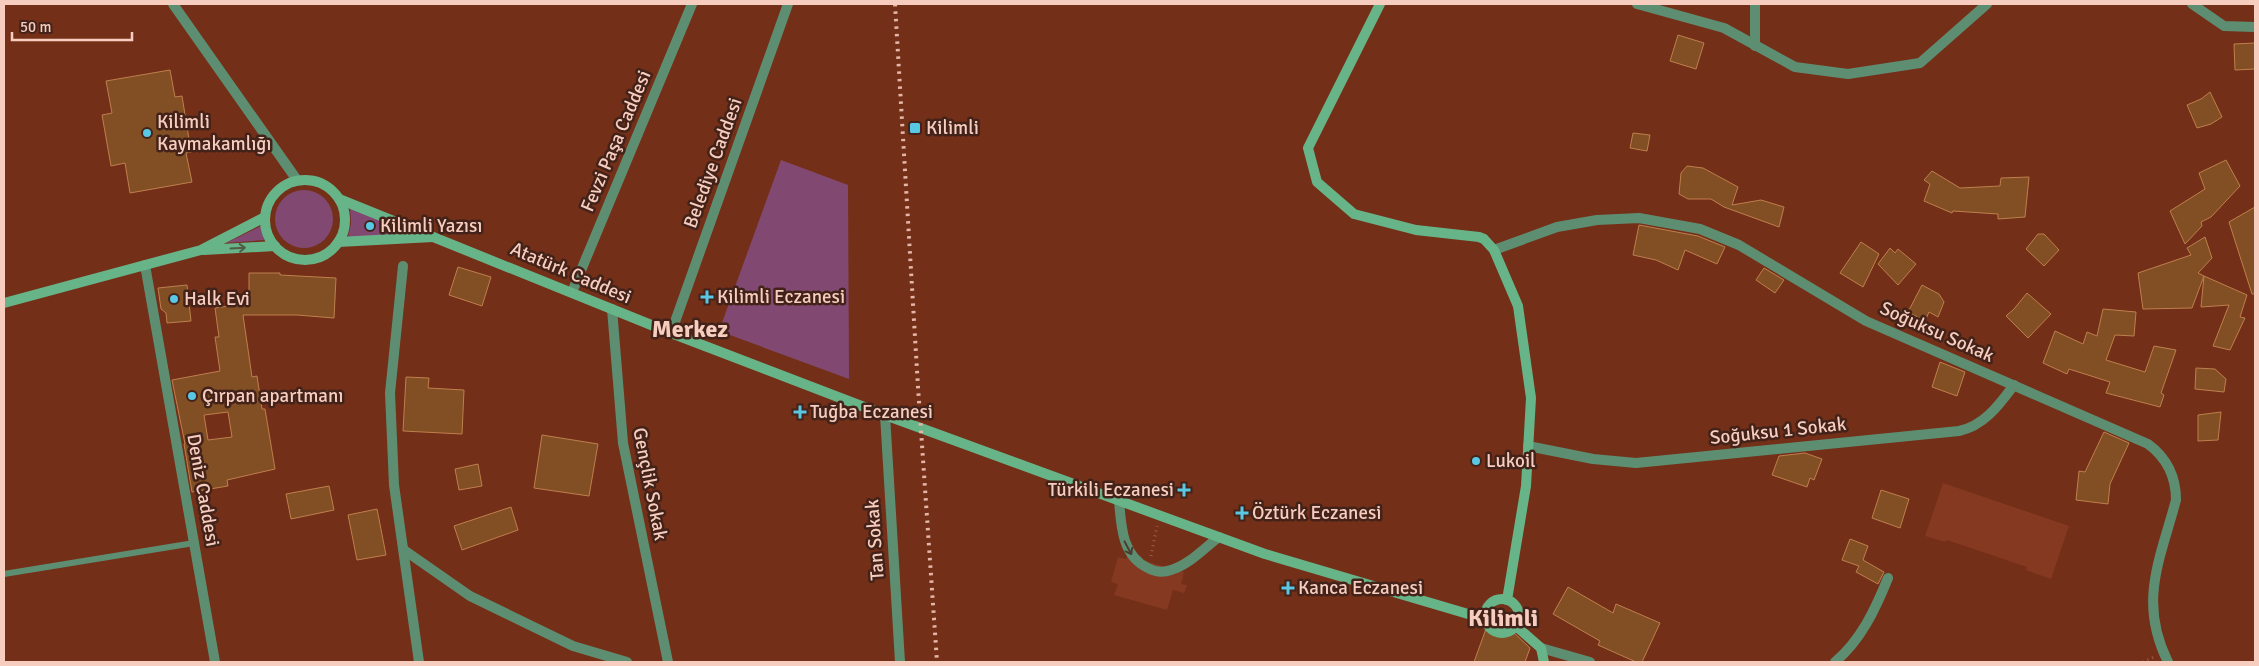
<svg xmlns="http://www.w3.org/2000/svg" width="2259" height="666" font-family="Signika,sans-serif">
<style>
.built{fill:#853921}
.green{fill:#814972}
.building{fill:#824f25;stroke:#bf7f4d;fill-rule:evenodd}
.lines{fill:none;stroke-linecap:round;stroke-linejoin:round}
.path{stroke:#9c5f4b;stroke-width:3;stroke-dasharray:1 4;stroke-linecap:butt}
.service{stroke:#5e8e72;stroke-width:6}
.minor{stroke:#5e8e72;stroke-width:10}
.tertiary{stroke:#5e8e72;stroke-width:10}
.secondary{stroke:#67b489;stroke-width:10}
.rail{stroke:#e4b6a7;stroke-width:4;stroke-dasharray:2.5 5;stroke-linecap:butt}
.oneway{stroke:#515d46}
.oneway2{stroke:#4a3e2f}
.poi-dot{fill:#5ac8e5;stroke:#432319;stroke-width:2}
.labels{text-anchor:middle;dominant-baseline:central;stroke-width:5;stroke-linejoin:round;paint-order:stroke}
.poi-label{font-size:19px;fill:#f7cdbf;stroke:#432319;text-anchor:start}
.street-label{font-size:19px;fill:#f7cdbf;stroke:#432319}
.district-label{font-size:24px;font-weight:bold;fill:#f7cdbf;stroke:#432319}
</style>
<rect width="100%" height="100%" fill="#742f18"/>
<g class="built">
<path d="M1943 483 2069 526 2051 579 2026 570 2027 567 1947 540 1945 542 1925 536Z"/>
<path d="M1127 556 1184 572 1181 584 1187 585 1184 593 1173 590 1167 610 1114 595 1118 584 1111 582 1118 557 1126 559Z"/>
</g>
<g class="green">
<path d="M781 160 848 185 849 379 719 331Z"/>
<circle cx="304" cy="219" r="29"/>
<path d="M350 206 427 236 348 237 351 224Z"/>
<path d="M261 226 264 240 226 243Z"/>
</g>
<g class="building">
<path d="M1678 35 1704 43 1696 69 1670 61Z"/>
<path d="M2255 43V69L2235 70 2234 44Z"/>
<path d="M170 70 175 97 182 96 191 152 186 153 192 182 130 193 125 163 111 166 102 115 112 113 106 81Z"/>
<path d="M2210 92 2222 117 2211 124 2197 128 2187 105 2201 99Z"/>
<path d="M1633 133 1650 135 1647 151 1630 148Z"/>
<path d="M2226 160 2240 186 2211 217 2201 222 2202 226 2185 244 2170 211 2205 189 2199 173Z"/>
<path d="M1687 166 1703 168 1738 187 1732 205 1761 200 1784 207 1779 227 1724 207 1711 199H1688L1679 194 1681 173Z"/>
<path d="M1932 171 1960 188 2000 186 2001 178 2029 177 2025 217 1998 219V214L1953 211 1952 213 1924 201 1930 184 1924 180Z"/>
<path d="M2255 207V294H2252L2229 222Z"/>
<path d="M1639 225 1698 236 1725 247 1717 264 1685 250 1678 270 1656 260 1633 255Z"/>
<path d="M2038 234H2044L2059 250 2044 266 2026 249Z"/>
<path d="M2205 237 2212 258 2198 273 2204 276 2192 308 2143 309 2138 273 2191 255 2187 248Z"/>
<path d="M1861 242 1879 254 1863 287 1840 273Z"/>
<path d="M1890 248 1895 253 1898 249 1916 264 1898 285 1878 264Z"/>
<path d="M458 267 491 277 482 306 449 295Z"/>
<path d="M1764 268 1784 280 1775 293 1756 280Z"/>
<path d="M249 273H280V275L336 278 334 318 297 315H243L252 377 257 376 262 409H265L275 469 227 480 228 486 192 492 184 444H185L172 380 220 371 215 337H219L215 308 249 303ZM228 412 232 437 208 440 204 415Z"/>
<path d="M2204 276 2247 295 2240 317 2245 318 2230 350 2213 346 2229 305 2201 307Z"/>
<path d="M187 285 191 321 167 323 166 313 161 309 158 288Z"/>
<path d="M1922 285 1939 294 1944 302 1938 317 1929 312 1925 321 1908 312Z"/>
<path d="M2027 293 2051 314 2028 338 2006 316 2014 309Z"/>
<path d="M2103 309 2136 312 2134 336 2115 335 2106 360 2145 372 2154 346 2176 350 2161 393 2164 395 2160 407 2106 393 2110 382 2069 369 2067 374 2043 363 2055 331 2083 344 2087 332 2097 336Z"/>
<path d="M1940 362 1965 372 1957 396 1932 387Z"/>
<path d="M2196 368 2215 369 2226 379 2224 392 2195 389Z"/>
<path d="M406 377 429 378 428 388 464 390 462 434 403 431Z"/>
<path d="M2221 412 2218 440 2198 441V415Z"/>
<path d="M2104 432 2129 443 2110 484 2108 504 2076 500 2079 471 2085 472Z"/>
<path d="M542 435 598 444 589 496 534 488Z"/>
<path d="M1805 453 1822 459 1814 480 1810 478 1807 487 1772 475 1779 456Z"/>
<path d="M478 464 482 486 459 490 455 469Z"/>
<path d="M329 486 334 510 291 519 286 494Z"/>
<path d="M1881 490 1909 499 1900 528 1872 518Z"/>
<path d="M511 507 518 530 462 550 454 526Z"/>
<path d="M377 509 386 555 357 560 348 515Z"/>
<path d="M1850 539 1868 546 1863 560 1884 572 1878 584 1856 572 1859 566 1842 560Z"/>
<path d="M1568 587 1613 613 1616 604 1660 623 1642 662H1636L1598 645 1600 641 1553 614Z"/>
<path d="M1491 621 1509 628 1530 648 1525 662H1474L1487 626Z"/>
</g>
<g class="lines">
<g class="path">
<path d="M1151 556 1157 526"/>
<path d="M2143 662 2154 657"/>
</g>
<path class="service" d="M4 574 194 543"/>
<g class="minor">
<path d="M173 4 297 180"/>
<path d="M1494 250 1557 227 1597 220 1639 218 1700 229 1739 245 1866 321 2148 444C2167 458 2176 476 2176 500 2160 560 2138 602 2168 662"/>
<path d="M145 265 215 662"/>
<path d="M403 266 390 393 394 485 419 662"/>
<path d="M612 309 623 443 668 662"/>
<path d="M885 415 900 662"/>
<path d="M1528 446 1593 459 1636 463 1959 431C1984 426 1999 405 2014 385"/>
<path d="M1119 500C1121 526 1122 556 1148 568 1155 572 1163 573 1171 570 1189 565 1204 548 1219 537"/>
<path d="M404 550 470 596 573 646 627 662"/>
<path d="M1541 648 1590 662"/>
<path d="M1835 662C1861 640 1875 610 1888 578"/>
</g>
<g class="tertiary">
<path d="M1637 4 1724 28 1795 67 1848 74 1920 63 1987 4"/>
<path d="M1755 4V46"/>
<path d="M2192 4 2224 26 2255 27"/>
<path d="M572 292 692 4"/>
<path d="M671 333 788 4"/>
</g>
<g class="secondary">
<path d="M1380 4 1308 148 1317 182 1354 214 1416 230 1479 237 1484 239 1494 250 1518 306 1531 398 1526 486 1507 600"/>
<circle cx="305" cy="220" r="40"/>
<path d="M339 199 671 333 885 415 1265 554 1485 619"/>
<path d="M338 242 433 237"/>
<path d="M204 250 275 246"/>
<path d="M4 303 201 250 265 217"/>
<circle cx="1502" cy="616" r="17"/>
<path d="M1516 626 1541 648 1544 662"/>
</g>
<path class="rail" d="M895 4 918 387 937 662"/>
</g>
<defs><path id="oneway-shaft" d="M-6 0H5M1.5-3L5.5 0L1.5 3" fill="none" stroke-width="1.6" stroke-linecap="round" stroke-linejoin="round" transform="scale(1.25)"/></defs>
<use class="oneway" href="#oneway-shaft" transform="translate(238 248) rotate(-3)"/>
<use class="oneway2" href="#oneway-shaft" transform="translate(1128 548) rotate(62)"/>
<g class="poi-dot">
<rect x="909" y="122" width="12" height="12" rx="2.5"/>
<circle cx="147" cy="133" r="5"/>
<circle cx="370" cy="226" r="5"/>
<path d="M704.5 289.5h5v5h5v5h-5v5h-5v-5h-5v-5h5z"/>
<circle cx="174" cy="299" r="5"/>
<circle cx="192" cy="396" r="5"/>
<path d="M797.5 404.5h5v5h5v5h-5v5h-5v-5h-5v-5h5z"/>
<circle cx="1476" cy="461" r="5"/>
<path d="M1181.5 482.5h5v5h5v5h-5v5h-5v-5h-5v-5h5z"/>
<path d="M1239.5 505.5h5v5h5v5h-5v5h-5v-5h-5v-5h5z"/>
<path d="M1285.5 580.5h5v5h5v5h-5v5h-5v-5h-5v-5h5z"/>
</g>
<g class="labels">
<g class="poi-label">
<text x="157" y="122">Kilimli<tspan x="157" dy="22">Kaymakamlığı</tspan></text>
<text x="926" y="128">Kilimli</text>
<text x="380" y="226">Kilimli Yazısı</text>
<text x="717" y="297">Kilimli Eczanesi</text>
<text x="184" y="299">Halk Evi</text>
<text x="202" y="396">Çırpan apartmanı</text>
<text x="810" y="412">Tuğba Eczanesi</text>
<text x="1486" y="461">Lukoil</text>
<text x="1174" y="490" text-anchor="end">Türkili Eczanesi</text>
<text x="1252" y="513">Öztürk Eczanesi</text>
<text x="1298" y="588">Kanca Eczanesi</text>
</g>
<g class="street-label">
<text transform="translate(616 141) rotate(-67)">Fevzi Paşa Caddesi</text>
<text transform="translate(713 163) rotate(-70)">Belediye Caddesi</text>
<text transform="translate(571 273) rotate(23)">Atatürk Caddesi</text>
<text transform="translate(1937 332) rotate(24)">Soğuksu Sokak</text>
<text transform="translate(1778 431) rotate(-6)">Soğuksu 1 Sokak</text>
<text transform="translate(650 484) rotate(79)">Gençlik Sokak</text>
<text transform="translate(203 490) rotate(80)">Deniz Caddesi</text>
<text transform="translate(875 540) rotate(-94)">Tan Sokak</text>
</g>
<g class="district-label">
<text x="690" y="329">Merkez</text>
<text x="1503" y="618">Kilimli</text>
</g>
</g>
<rect width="2259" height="666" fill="none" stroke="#f7cdbf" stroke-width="10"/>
<path d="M12 32v8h120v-8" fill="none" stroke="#f7cdbf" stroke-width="2.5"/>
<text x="20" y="32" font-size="15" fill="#f7cdbf" stroke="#432319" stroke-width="4" paint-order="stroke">50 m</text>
</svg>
